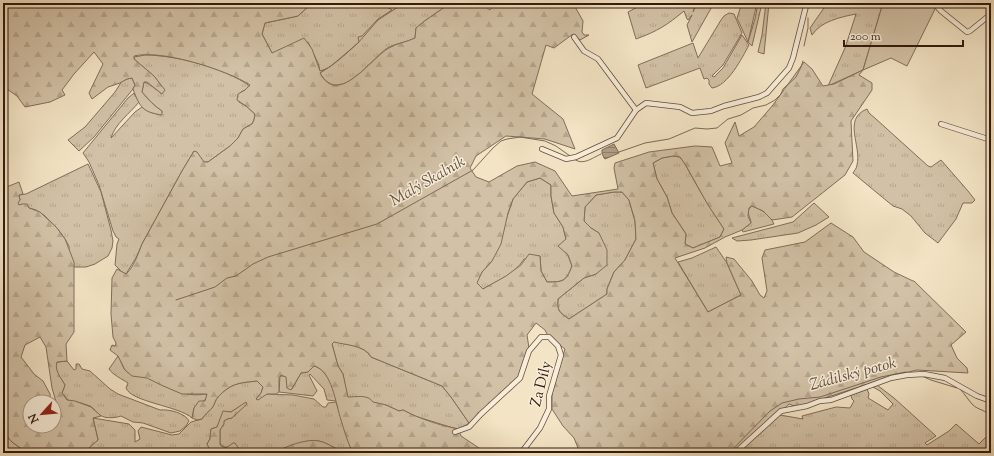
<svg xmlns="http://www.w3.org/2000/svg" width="994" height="456" font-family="'Sorts Mill Goudy',serif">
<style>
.grass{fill:url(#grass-tufts);stroke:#826d5a}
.forest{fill:url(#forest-firs);stroke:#826d5a;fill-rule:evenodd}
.garden{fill:#d2c1a6;stroke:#826d5a}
.water{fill:url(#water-rules);stroke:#7e6957}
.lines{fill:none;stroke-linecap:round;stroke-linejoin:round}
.stream{stroke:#7e6957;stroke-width:1}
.minor-casing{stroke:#624c3c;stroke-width:6}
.minor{stroke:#f7edd9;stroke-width:4.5}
.labels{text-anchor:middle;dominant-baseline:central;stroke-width:3;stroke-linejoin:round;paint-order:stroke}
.street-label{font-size:15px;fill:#32190e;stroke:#f7edd9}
.water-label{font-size:16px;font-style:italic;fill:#654f3e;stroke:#f7edd9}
</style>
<defs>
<pattern id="grass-tufts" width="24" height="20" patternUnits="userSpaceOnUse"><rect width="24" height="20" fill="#d2c1a6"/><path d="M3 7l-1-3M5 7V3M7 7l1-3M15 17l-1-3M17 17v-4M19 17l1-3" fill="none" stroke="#b5a58e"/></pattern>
<pattern id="forest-firs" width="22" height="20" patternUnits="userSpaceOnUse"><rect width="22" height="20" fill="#d2c1a6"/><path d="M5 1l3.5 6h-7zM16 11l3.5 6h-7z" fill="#b5a58e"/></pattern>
<pattern id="water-rules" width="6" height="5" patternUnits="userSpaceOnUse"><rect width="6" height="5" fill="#b19f87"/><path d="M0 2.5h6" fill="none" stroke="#91816d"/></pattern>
</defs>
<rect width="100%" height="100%" fill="#f3e4c5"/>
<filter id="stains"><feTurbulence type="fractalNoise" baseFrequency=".005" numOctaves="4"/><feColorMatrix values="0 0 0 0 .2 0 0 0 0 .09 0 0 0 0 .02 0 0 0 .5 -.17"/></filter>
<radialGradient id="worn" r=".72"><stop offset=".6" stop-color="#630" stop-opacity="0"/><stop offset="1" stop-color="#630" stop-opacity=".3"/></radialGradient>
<g class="grass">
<path d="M312 3H380L393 10 404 3H450C439 12 427 18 416 28L415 38C406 43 395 43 386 49 368 62 339 106 320 73L326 69 320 71 318 63 308 42 272 53 262 34 265 23 298 16Z"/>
<path d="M645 3H696L693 12 697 3H714L692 42 687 25 692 15 688 20 687 19 684 11C667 25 658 31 636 39L628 12Z"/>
<path d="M742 3H757L748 42 737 18Z"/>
<path d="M758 3H762L752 46 748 42 755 19Z"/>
<path d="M766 3H769L764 54 758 52 762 35Z"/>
<path d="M835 3H883L863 70 828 86 845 48 856 14C841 17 821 21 812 35L810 28 826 5Z"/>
<path d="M729 13 734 14 742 33 723 65 712 76 714 77 723 68 742 35 749 45C742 58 728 86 712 88L709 84V80L707 78 704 79 700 68 646 88 638 65 693 43 698 58 721 20 724 16Z"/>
<path d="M145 55C176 55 224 68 250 86L245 90 241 92 239 102 246 106 255 114 254 120 252 124 243 129 238 138 230 146 208 162H204L194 151 182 171 142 244 137 256 126 274 122 272 115 265 117 244 119 239 116 237 113 231 99 185 89 162 83 153 128 98 134 93 139 102C130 113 115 124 111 138L135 112 142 107C148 113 154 113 161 115L162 111C154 106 148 99 142 92L144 82 149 84 162 94V87L154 76 134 59V57Z"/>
<path d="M132 78 135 85 133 89 94 137 79 151 68 140 85 127 115 92 122 81 127 79Z"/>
<path d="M867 109 869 113 876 119 928 166 931 167 941 160 968 191 975 200 972 203H963L956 219 938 243 925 233 911 216 902 209 893 206 853 173C854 171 857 168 857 165 862 146 842 119 867 109Z"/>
<path d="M673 156 680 157 685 164 700 191 724 229 720 237 693 248 685 244 686 234 672 213 667 197 657 179 653 163 662 158Z"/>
<path d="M88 164 101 192 111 230 113 241 112 248 108 256 95 264 86 267H73L74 264 69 252V246L65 239 57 228 45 216 36 210 19 205 17 203 20 200 19 195 26 194Z"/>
<path d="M540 178 551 185V196L554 213 563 227 566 239 559 246 568 255 572 266C566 282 562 282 547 282L541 271 540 256 524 259C515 274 497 281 483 289L476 283 482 272 492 261 513 199 527 182Z"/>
<path d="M614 192H622L629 200 635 221 636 239 625 260 614 272 607 289V294L569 319C559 312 557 311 558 299L584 278 596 274 599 233 591 228 584 221 585 207 596 195Z"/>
<path d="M814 203 829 217 816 225 798 233 751 240 737 241 732 238 793 222Z"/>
<path d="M752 206C761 209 770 215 774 224L743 232 742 230 751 223C751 217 744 211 752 206Z"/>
<path d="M716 247 727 263 741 295 708 312 678 262 692 258Z"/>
<path d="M334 341C345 345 365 345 371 357L442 386 451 397 469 423 463 427 458 429 450 427 415 416 403 410 399 411 386 405 347 397 343 374 338 366 332 344Z"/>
<path d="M118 356C121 360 122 366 125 370 130 376 142 375 149 378 168 387 184 398 205 394L207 395 206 399 194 408 192 418C179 406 131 402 126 388L128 383C122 379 113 375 109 369Z"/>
<path d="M67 361 74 370 76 369V364H79L82 369 90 371 110 389 118 394 160 410C169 409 185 413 189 421L186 426 180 431 171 433 143 423 133 422 121 416C115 418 105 419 100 415 96 413 94 408 90 406 84 404 76 401 69 401L62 393 65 385 56 371 55 364 58 362Z"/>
<path d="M314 366C327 369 335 389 336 401L327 400 324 389 310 374 309 375 317 391 313 396 279 392 280 376H285L287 379V388L292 389 301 373 308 372Z"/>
<path d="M257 381 263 387 261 393 256 399 267 394 293 395 314 399 323 407H326L328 403 336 402 351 449 348 453C337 451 329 443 318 441 308 439 289 447 278 451L274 453H239V449L228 447H224L220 444V430L224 421 227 419 232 418 246 404H244L231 412H225L217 427 211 429 210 439 207 444 212 453H173L174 451H170L169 453H145L143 452 139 453H94L92 450 89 449V446L98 440 93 418 129 424 135 430V442L140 439 138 431 141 427 172 435 179 434 191 422 202 419C206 413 209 412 212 408 215 404 215 400 218 397 231 383 239 383 257 381Z"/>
<path d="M877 385 894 398 936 436 925 443 927 445 949 431 956 424 979 444 991 432V453H737L780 415 803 419 802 416 836 407 850 408 854 401 852 399 851 395 867 389 869 394 868 398 888 410 893 404 880 391 873 387Z"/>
<path d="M3 432 12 442 23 450 22 453H3Z"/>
</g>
<g class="forest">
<path d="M3 3H312L298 16 265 23 262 34 272 53 304 38 312 49 320 71C330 70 351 49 359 42L358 37 362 36 378 19 392 10 380 3H404L378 20 358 43 331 66 320 73C338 108 371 58 389 48 397 43 407 42 415 38L416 28C427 18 439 12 450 3H480L490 10 495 3H573L583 21 582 32 584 35H589L580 40 573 34 554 48 546 45 532 94 563 119 575 149 545 139 506 136 476 156 470 168 476 177 489 182 517 166 535 162 555 171 572 196 618 189 614 168 615 163 649 152 695 146 712 147 720 166 732 163 725 143 735 122 739 136 754 127 773 105 804 62 812 69 823 86 834 84 863 70 859 75 872 83V90L851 121 853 161 845 175 792 217 772 220 763 211 752 206 749 208 748 216 751 223 742 230 725 237 705 248 675 258 708 312 741 295 727 263 726 257 734 259 752 281 760 295 764 298 767 291 762 258 765 250 805 242 831 223 853 237 864 252 894 272 913 281H914L966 332 951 345 957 358 967 368 968 373 917 370 896 375 797 407 789 404 737 453H580L574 438 563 426 552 409V394L565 349 548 336 545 330 536 323 527 335 529 348 519 377 469 423 451 397 442 386 371 357C365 345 345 345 334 342L332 344 338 366 343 374 348 397C356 397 368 394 373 402L386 405 399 411 403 410C420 419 439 425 458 429L461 436 482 450 483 453H274C284 447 307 438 319 441 329 443 337 451 348 453L351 449C347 440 344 430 341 420 336 405 332 370 314 366L308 372 301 373 291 390 287 388 286 377 281 375 279 378V392L276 394H267L258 400 256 399 261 393 263 387 257 381C239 383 231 383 218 397 215 400 215 404 212 408 208 412 206 413 202 419L197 420 192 418 194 408 199 401H205L207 394H182L161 385 147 378 132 376 125 370 118 356 110 350 112 345 115 346 116 343 113 337 111 314 112 278 117 269 126 274C134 267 138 254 142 244L182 171 194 151 197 152 204 162H208L230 146 238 138 243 129 252 124 254 120 255 114 246 106 237 100 238 94 245 90 250 85C227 70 161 49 134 56V59L154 76 165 90 162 94 147 82H144L142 92C148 99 154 106 162 111V115C143 112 140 108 133 89L135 85 132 78 127 79 120 83 108 87 92 99 89 93 103 64 94 52 74 74 62 90 65 95 50 102 25 107 17 96 7 89 3 92ZM673 156 680 157 685 164 708 205 724 229 720 237 693 248 685 244 686 234 672 213 667 197 657 179 653 163 662 158ZM540 178 551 185V196L554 213 563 227 566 239 558 246 568 255 572 266C566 282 563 282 547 282L541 271 540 256 529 254 521 265 506 276 483 289 477 283 482 272 492 261 501 244 508 213 513 199 527 182ZM614 192H622L629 200 635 221 636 239 625 260 614 272 607 289V294L569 319C559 312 557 311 558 299L584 278 596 274 607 265V250L599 233 591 228 584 221 585 207 596 195Z"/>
<path d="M19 182 23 194 19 195 20 200 18 203 19 205 22 204H27L29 208 40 212 57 228 65 239 74 262V332L66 344 67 361 57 362C54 370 61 378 65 385L62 393 67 400 75 401 91 407 101 416 93 418 98 440 89 448 94 453H22L23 450 12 442 3 432V186L4 188ZM40 337 46 347 52 388 57 405H54V426H30V402H51L50 394 43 381 34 374 21 357 25 345Z"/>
<path d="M246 402 247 404 232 418 227 419 224 421V424L220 430V444L221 446 226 448 233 443H235L239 449V453L211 452 207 444 210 439 211 429 217 427 223 411 231 412Z"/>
</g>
<path class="garden" d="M883 3H933L936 7 907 66 891 58 863 70Z"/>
<path class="water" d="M614 144 619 153 605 159 604 158 602 153V150Z"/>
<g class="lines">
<g class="stream">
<path d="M804 46 808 28V18"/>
<path d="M619 152 645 143 669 139 695 128 707 129 717 128 728 119 741 115 753 108 766 105 775 100 781 94 783 89 796 77 801 67 803 61"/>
<path d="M574 159C583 166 592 158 601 154"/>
<path d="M176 300 215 287 227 278 236 276 253 264 268 257 377 224 473 170 493 148 501 141 507 139 520 137 545 141 556 146 570 156"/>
<path d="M922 376 931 380 957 388"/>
<path d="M960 389C965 394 968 400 973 405 977 409 986 411 991 415"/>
<path d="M729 453 770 411 782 403 799 399 820 397 881 377 906 372 910 373"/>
</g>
<g class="minor-casing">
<g id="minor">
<path d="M934 3 941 11 967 32 970 31 991 14"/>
<path d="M574 37 584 51 598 59 636 110"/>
<path d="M941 124 991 140"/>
<path d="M542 149 566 159 576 157 617 138 636 110 646 103 680 107 692 113 711 111 724 106 759 97 767 93 789 68 793 58 806 6 808 3"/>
<path d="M455 432 469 427 481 414 520 378 529 351 541 337H549L558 346 561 355 549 396V409L540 428 521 453"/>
<path d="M735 453 781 411 807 406 820 401 831 400 891 378 907 375 924 374 945 378 977 396 991 401"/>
</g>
</g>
<use href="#minor" class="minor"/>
</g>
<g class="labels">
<g class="street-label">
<text transform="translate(542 384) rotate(-76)">Za Díly</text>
</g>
<g class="water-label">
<text transform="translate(428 182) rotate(-30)">Malý Skalník</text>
<text transform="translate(853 375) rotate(-15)">Zádilský potok</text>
</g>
</g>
<rect width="994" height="456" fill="none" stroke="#f3e4c5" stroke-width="16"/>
<rect x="4" y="4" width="986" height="448" fill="none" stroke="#32190e" stroke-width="2"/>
<rect x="8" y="8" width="978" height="440" fill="none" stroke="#32190e"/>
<g transform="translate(42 414) rotate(243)"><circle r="19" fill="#f7edd9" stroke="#a89888"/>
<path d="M0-3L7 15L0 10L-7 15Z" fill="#8f2418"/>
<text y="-6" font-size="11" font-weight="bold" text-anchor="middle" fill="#32190e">N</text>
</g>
<path d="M844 40v6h119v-6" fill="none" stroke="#32190e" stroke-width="2"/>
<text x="850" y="40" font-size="12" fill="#32190e" stroke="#f7edd9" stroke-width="3" paint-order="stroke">200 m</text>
<rect width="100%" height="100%" filter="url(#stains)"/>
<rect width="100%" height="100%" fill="url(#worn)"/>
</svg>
